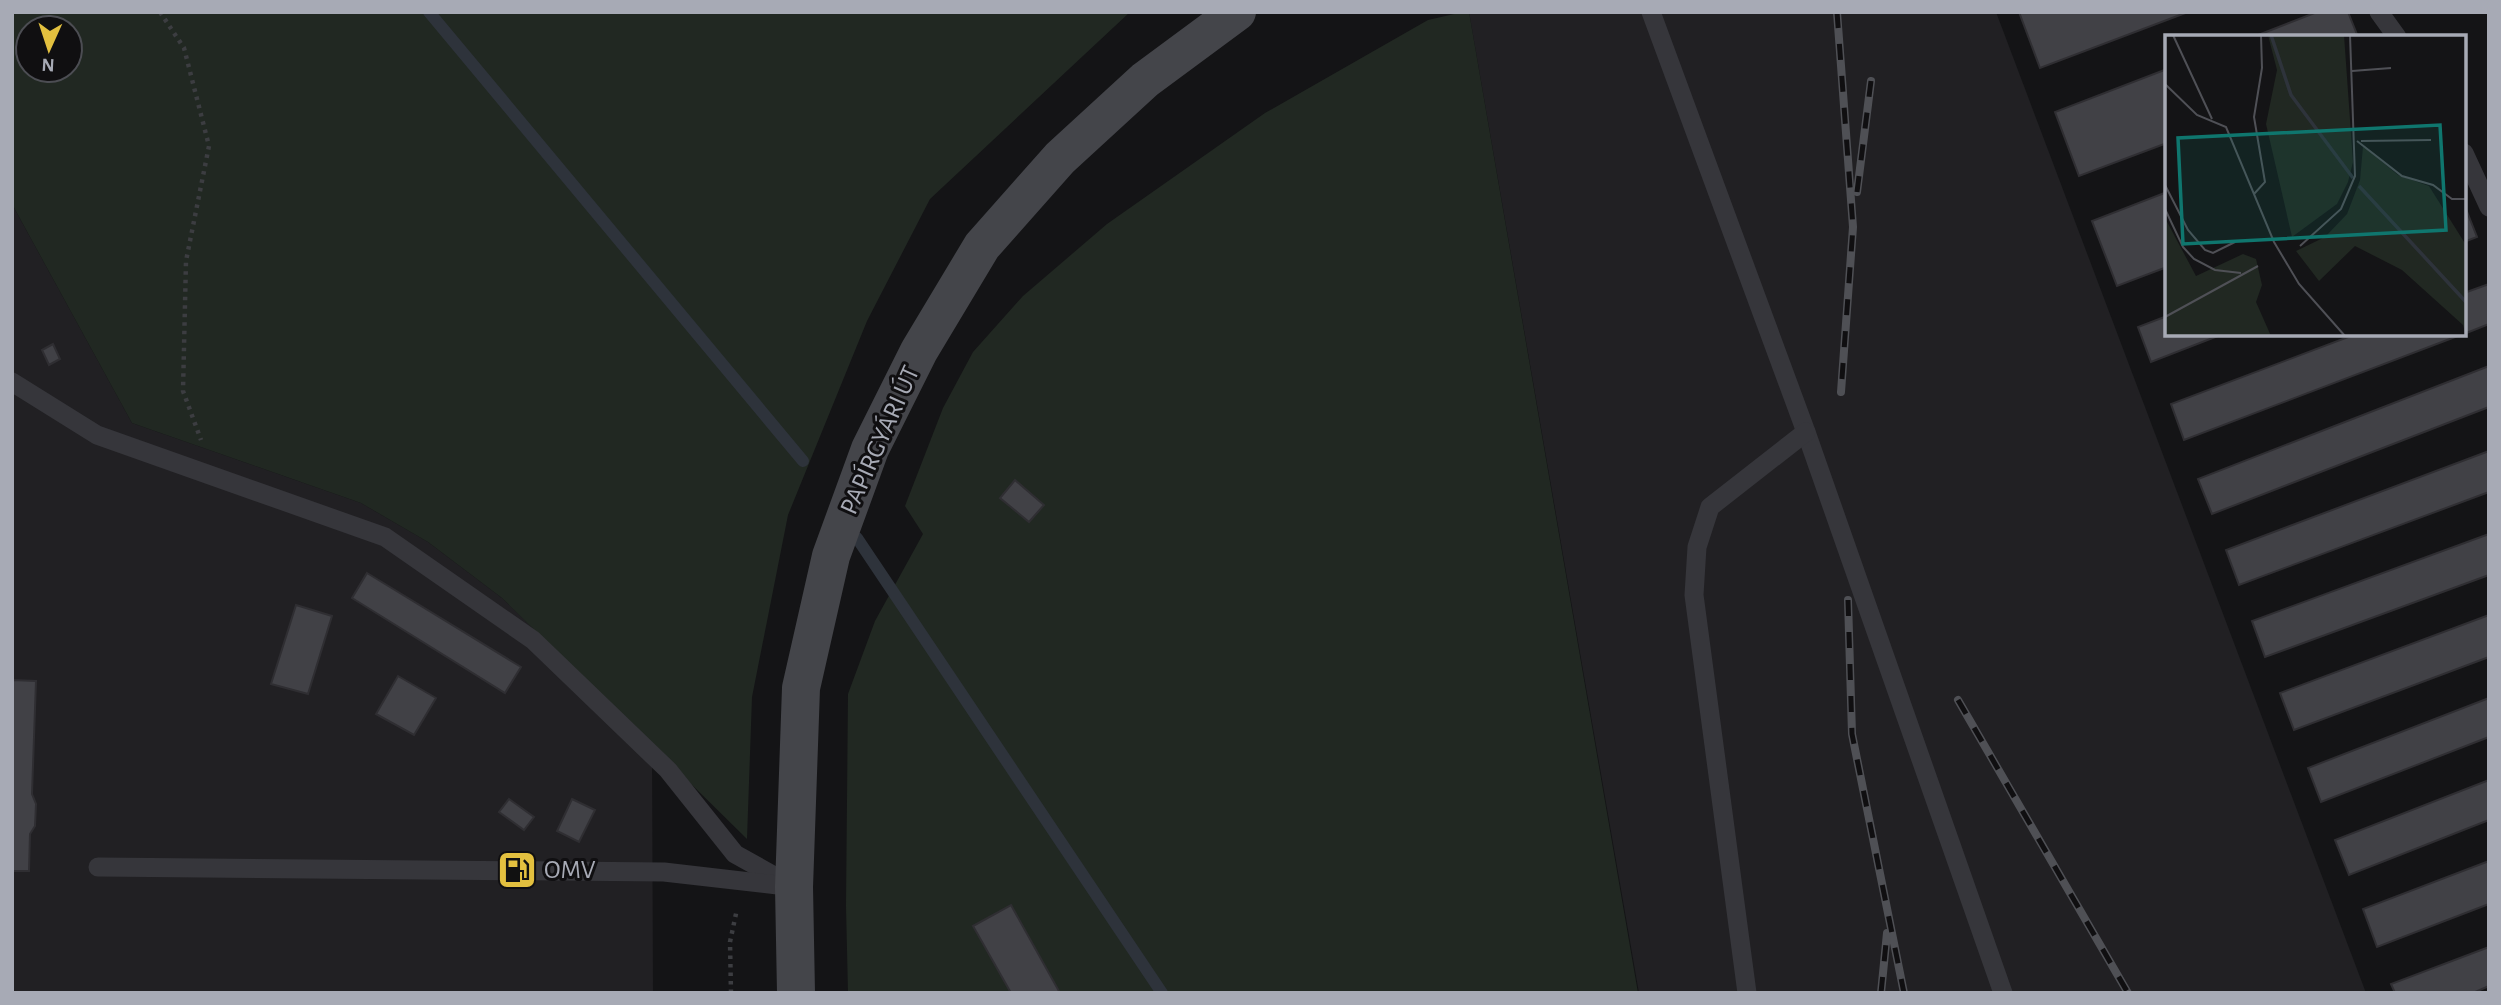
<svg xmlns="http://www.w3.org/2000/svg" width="2501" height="1005" font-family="'Alegreya Sans',sans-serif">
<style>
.built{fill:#212023}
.green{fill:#212822;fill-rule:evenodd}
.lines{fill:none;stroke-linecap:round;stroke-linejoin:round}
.stream{stroke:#2e333b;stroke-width:12}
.building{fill:#414146;stroke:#2f2e32;stroke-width:2}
.path{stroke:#3c3d41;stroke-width:4.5;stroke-dasharray:3.5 5;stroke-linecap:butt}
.lane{stroke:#36363b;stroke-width:19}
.secondary{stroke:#44454a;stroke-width:38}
.rail-casing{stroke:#4f5055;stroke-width:8}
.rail{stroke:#100f11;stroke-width:5;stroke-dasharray:16;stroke-linecap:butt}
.labels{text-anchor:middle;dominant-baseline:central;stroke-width:6;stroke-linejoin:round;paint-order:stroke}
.street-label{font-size:26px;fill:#a7aab5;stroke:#100f11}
.poi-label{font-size:26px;fill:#a7aab5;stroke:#100f11;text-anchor:start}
.inset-river{fill:none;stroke:#2e333b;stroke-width:3.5}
.inset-road{fill:none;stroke:#4f5056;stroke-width:2}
.view{fill:#0f766e;fill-opacity:0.15;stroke:#0f766e;stroke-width:3.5}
.inset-edge{fill:none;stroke:#a7aab5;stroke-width:3.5}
</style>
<rect width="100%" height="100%" fill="#141416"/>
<g class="built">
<path d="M1469 12H1996L2366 993H1639Z"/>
<path d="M12 204 132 423 361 503 428 542 502 598 652 744 653 991 692 993H12Z"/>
</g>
<g class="green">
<path d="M12 12H1130L930 199 867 321 788 515 752 697 747 839 502 598 428 542 361 503 132 423 12 204ZM28 28H70V70H28Z"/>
<path d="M1463 12H1469L1638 993H848L846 906 848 694 875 621 923 534 905 506 943 408 973 352 1023 296 1107 224 1265 113 1428 20Z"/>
</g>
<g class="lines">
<g class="stream">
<path d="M429 12 803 461"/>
<path d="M857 538 1162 993"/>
</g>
</g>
<g class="building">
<path d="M2019 12H2188L2040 68Z"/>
<path d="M2317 12H2348L2358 37H2253Z"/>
<path d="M2167 69V143L2079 176 2055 112Z"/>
<path d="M2167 192V267L2117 286 2092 221Z"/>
<path d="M2464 204 2477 237 2464 242Z"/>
<path d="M2489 284V324L2464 334V293Z"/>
<path d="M2167 316V334H2223L2151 362 2138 327Z"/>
<path d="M2356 334H2463L2184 440 2171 404Z"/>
<path d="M53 344 60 359 49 365 42 350Z"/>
<path d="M2489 366V407L2212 514 2198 479Z"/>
<path d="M2489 451V492L2239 585 2226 550Z"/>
<path d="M1015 480 1044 505 1029 522 1000 498Z"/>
<path d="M2489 534V575L2265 657 2252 621Z"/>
<path d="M367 573 521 667 505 693 352 598Z"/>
<path d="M296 605 332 616 308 694 271 684Z"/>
<path d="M2489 615V657L2294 730 2280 693Z"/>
<path d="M398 676 436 698 414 735 376 714Z"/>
<path d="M12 680 36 681 32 794 36 804 35 826 30 834 29 871H12Z"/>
<path d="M2489 698V737L2321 802 2308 768Z"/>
<path d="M2489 780V820L2349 875 2335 840Z"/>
<path d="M509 799 534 817 524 830 499 812Z"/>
<path d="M572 799 595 810 579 842 557 831Z"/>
<path d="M2489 861V904L2377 947 2363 909Z"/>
<path d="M1011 905 1060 993H1011L973 926Z"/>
<path d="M2489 947V986L2473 993H2395L2391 984Z"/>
</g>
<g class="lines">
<g class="path">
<path d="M160 12 184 48 209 146 186 261 183 391 201 440"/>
<path d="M731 993 730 942 737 909"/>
</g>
<g class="lane">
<path d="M1651 12 1806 432 2003 993"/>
<path d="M2379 12 2397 37"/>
<path d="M2464 153 2489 207"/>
<path d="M12 382 97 435 385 537 533 640 668 770 735 854 794 887"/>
<path d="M98 867 664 872 786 886"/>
<path d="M1747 993 1694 595 1697 547 1710 507 1806 432"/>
</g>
<path class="secondary" d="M796 993 794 887 801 688 831 556 870 449 919 351 982 246 1060 158 1145 80 1237 12"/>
<g class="rail-casing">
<g id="rail">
<path d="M1837 12 1853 227 1841 392"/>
<path d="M1857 192 1871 81"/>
<path d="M1848 600 1852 734 1904 993"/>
<path d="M1958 700 2128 993"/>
<path d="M1881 993 1887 933"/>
</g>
</g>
<use href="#rail" class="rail"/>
</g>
<defs>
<g id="fuel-square" transform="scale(2.0125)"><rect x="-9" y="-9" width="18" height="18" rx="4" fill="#e3c03f" stroke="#100f11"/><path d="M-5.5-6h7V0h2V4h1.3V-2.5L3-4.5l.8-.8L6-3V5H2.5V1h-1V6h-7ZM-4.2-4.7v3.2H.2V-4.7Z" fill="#111"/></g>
</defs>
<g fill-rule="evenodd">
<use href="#fuel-square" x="517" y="870"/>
</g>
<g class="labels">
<g class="street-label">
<text transform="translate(880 440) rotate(-66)">PAPÍRGYÁRI ÚT</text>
</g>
<g class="poi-label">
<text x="544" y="870">OMV</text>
</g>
</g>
<g transform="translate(2165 35)">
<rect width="301" height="301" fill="#141416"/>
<path d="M103 0H179L188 127 183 147 172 169 127 202 101 89 112 35ZM198 111 233 140 264 151 301 210V301L298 290 237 235 190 211 154 246 131 216 160 202 182 179 195 145ZM0 183 31 241 78 219 91 224 97 250 91 267 106 301H0Z" fill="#212822"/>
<path class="inset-river" d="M106 0 126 60 188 143M194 151 301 267"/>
<path class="inset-road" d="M8 0 47 84M187 36 226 33M0 49 32 80 61 92 109 207 134 249 180 301M192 106 237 141 268 150 287 164H301M196 106 266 105M0 150 23 195 40 215 48 218 70 207M89 159 100 147 89 82 97 33 96 0M0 174 18 212 29 224 50 235 76 238M135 211 176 174 190 141 185 0M0 282 93 231"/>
<path class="view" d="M275 90 281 195 18 209 13 103Z"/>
<rect width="301" height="301" class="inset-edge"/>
</g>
<rect width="2501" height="1005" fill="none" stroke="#a7aab5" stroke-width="28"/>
<g transform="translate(49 49) rotate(183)"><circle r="33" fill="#100f11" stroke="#4c4d53" stroke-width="2"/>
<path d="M0-5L12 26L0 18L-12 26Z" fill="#e3c03f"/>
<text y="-10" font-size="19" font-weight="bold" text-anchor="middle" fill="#a7aab5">N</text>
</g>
</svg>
